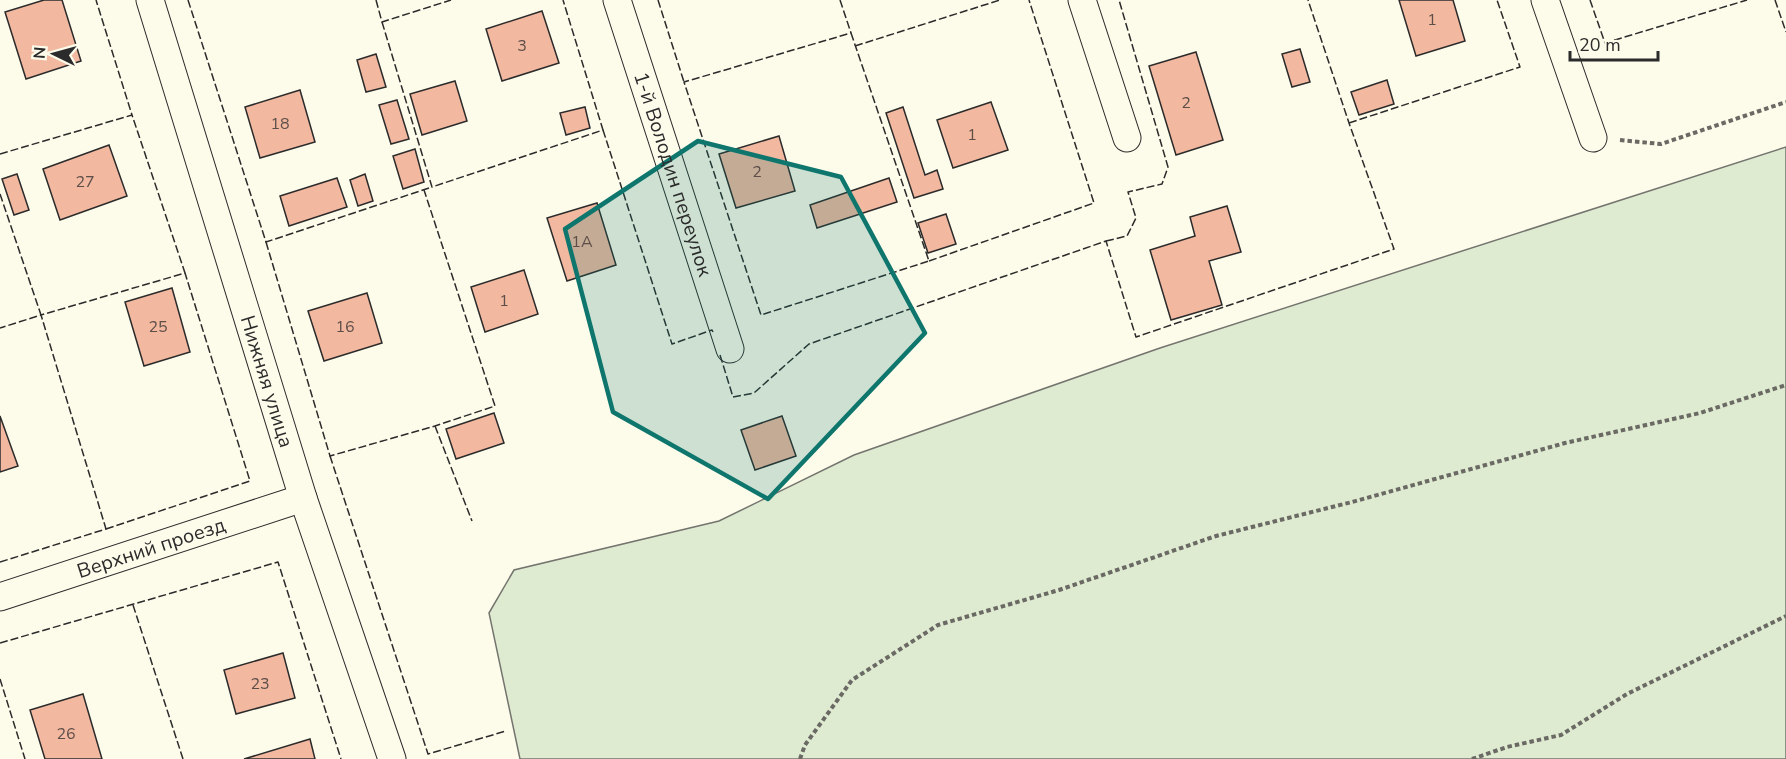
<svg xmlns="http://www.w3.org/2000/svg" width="1786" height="759" font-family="'Nunito Sans',sans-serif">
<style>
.green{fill:#deebd1;stroke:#74746e;stroke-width:1.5}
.building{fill:#f2b8a0;stroke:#2b2b2b;stroke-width:1.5}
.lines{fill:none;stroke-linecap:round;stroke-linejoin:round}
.minor-casing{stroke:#2b2b2b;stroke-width:29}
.path{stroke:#6a6964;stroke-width:4;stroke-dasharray:4.5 3;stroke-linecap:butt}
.minor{stroke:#fdfbea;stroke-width:27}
.fence{stroke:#2b2b2b;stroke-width:1.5;stroke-dasharray:8 3;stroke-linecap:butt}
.marked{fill:#0f766e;fill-opacity:0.2;stroke:#0f766e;stroke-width:4.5;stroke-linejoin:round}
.labels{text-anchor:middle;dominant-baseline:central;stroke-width:4.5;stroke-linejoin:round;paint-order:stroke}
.number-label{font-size:16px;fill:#5d4e48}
.street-label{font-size:20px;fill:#2b2b2b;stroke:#fdfbea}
</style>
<rect width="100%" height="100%" fill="#fdfbea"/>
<path class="green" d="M1786 147V759H520L489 613 514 570 719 521 854 455 1160 348Z"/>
<g class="building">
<path d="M44 0H62L81 61 26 79 5 12Z"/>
<path d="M1399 0H1453L1465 41 1416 56Z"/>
<path d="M542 11 559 63 502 81 486 29Z"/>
<path d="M1300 49 1310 82 1292 87 1282 54Z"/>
<path d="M1196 52 1223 140 1176 155 1149 66Z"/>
<path d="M376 54 386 87 366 92 357 60Z"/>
<path d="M1387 80 1394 104 1359 115 1351 92Z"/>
<path d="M455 81 467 121 422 135 410 94Z"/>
<path d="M300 90 315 142 260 158 245 107Z"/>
<path d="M397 100 409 139 391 144 379 105Z"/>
<path d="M991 102 1008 150 953 168 937 120Z"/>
<path d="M585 107 590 128 566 135 560 113Z"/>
<path d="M903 107 925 175 937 170 943 189 914 198 886 113Z"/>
<path d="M779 136 795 191 736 208 719 154Z"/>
<path d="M109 145 127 196 60 220 43 169Z"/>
<path d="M415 149 424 182 403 189 393 156Z"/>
<path d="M17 174 29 210 14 215 2 179Z"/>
<path d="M365 174 373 201 358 206 350 180Z"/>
<path d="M337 178 347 207 289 226 280 196Z"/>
<path d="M889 178 897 202 817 228 810 205Z"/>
<path d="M597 203 616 265 567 281 547 218Z"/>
<path d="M1227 206 1241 252 1209 261 1222 305 1171 320 1150 250 1195 236 1190 217Z"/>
<path d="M946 214 956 244 928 253 918 223Z"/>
<path d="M524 270 538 314 485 332 471 287Z"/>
<path d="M172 288 190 352 144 366 125 302Z"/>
<path d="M367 293 382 343 324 361 308 311Z"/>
<path d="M494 413 504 443 456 459 446 429Z"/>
<path d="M0 416 18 466 0 472Z"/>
<path d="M782 416 796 456 755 470 741 430Z"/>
<path d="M283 653 295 698 236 714 224 670Z"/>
<path d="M83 694 102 759H45L30 710Z"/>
<path d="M310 739 315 759H244Z"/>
</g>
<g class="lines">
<g class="minor-casing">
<g id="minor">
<path id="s1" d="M150 0 303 498 392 759"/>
<path id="s2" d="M617 0 730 349"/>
<path d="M1082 0 1127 138"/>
<path d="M1545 0 1593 138"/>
<path id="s3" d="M0 597 303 498"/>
</g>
</g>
<g class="path">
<path d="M1620 140 1661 144 1786 102"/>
<path d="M800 759 805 745 852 680 938 625 1059 590 1216 536 1352 502 1565 443 1700 413 1786 385"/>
<path d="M1472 759 1507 747 1561 735 1627 694 1786 616"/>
</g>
<use href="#minor" class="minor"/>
<g class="fence">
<path d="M188 0 266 242 432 187"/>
<path d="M376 0 382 22 451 0"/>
<path d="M658 0 684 82"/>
<path d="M840 0 851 33"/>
<path d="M1590 0 1605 43 1747 0"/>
<path d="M1775 0 1786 32"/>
<path d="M382 22 432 187 603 130 563 0"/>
<path d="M851 33 929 261 761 315 684 82Z"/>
<path d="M855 46 1000 0"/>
<path d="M1349 123 1520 67 1497 0"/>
<path d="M603 130 672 344 712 330 713 332"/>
<path d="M0 154 132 115 96 0"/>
<path d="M0 194 41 315 0 328"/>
<path d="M1106 241 1127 236 1136 218 1128 192 1162 184 1168 167 1119 0"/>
<path d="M266 242 330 456 435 426 495 406 424 190"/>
<path d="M929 261 1094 203 1029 0"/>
<path d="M720 355 733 397 754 393 809 344 1106 241 1136 337 1394 249 1349 123 1308 0"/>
<path d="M435 426 472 521"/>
<path d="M330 456 428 754 506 731"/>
<path d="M106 529 250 481 185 273"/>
<path d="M0 562 106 529 41 315 185 273 132 115"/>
<path d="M133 605 183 759"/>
<path d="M0 643 278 562 341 759"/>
<path d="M0 679 25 759"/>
</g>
</g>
<path class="marked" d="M698 141 841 177 925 333 768 499 613 412 565 229Z"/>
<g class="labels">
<g class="number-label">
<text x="1432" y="20">1</text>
<text x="522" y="46">3</text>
<text x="1186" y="103">2</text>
<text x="280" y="124">18</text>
<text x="972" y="135">1</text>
<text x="757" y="172">2</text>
<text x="85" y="182">27</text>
<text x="582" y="242">1А</text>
<text x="504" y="301">1</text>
<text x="158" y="327">25</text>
<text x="345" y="327">16</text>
<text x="260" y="684">23</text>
<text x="66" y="734">26</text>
</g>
<g class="street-label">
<text stroke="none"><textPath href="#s2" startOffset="183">1-й Володин переулок</textPath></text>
<text stroke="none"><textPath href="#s1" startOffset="399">Нижняя улица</textPath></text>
<text stroke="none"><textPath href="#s3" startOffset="159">Верхний проезд</textPath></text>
</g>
</g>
<g transform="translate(54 54) rotate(275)" stroke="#fdfbea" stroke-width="4.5" paint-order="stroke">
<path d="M0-4.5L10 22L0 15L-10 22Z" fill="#2b2b2b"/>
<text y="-9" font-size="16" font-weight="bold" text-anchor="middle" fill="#2b2b2b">N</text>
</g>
<path d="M1570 51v9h88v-9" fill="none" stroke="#2b2b2b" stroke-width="3"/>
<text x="1579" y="51" font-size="18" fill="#2b2b2b" stroke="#fdfbea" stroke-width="4.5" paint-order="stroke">20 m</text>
</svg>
